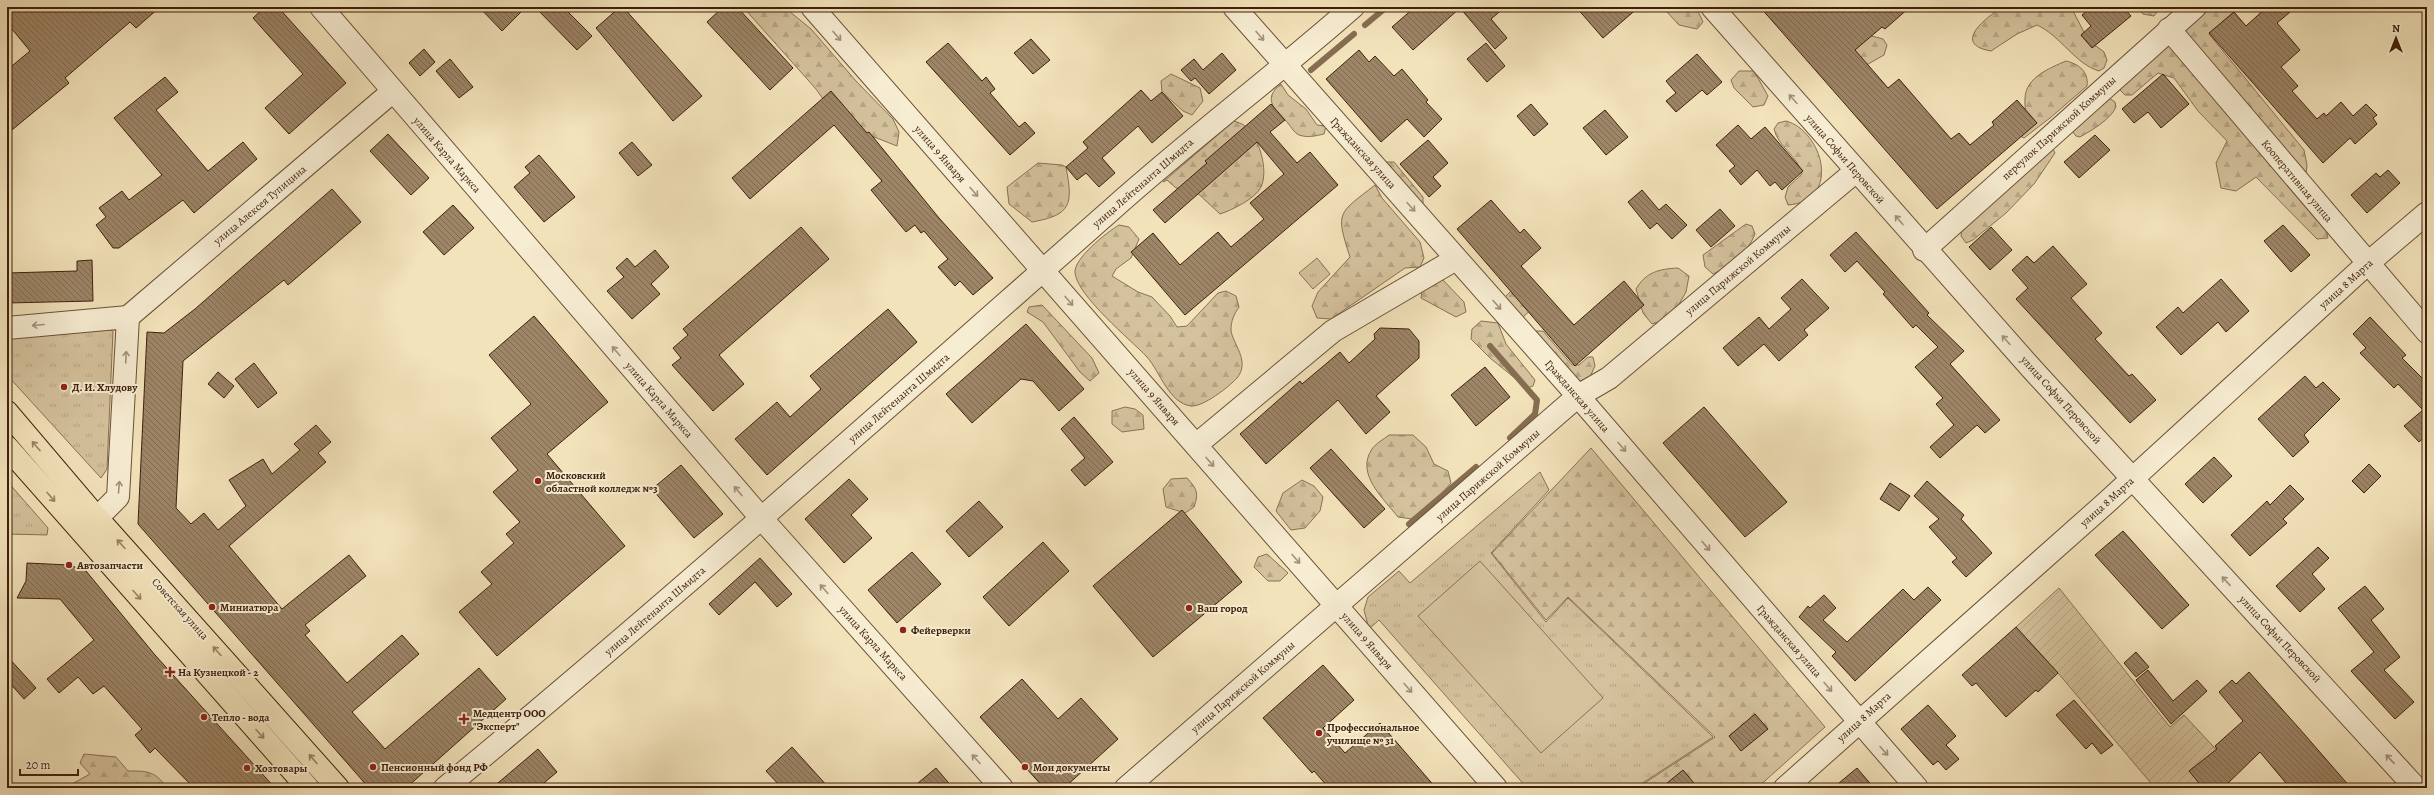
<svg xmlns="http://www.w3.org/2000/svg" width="2434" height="795" font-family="Alegreya,serif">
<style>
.grass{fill:url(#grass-tufts);stroke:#8a7154}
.forest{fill:url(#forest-firs);stroke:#8a7154}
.garden{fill:url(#garden-furrows);stroke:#8a7154}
.pitch{fill:#d4c29d;stroke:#8a7154}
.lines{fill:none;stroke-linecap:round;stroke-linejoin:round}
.stream{stroke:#866d51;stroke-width:6}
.building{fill:url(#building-back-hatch);stroke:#3f200b}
.minor-casing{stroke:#6c5137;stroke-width:24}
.major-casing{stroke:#3f200b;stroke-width:24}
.minor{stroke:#f7edd3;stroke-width:22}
.major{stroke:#f3e3bb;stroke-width:22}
.oneway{stroke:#a49179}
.oneway2{stroke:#998263}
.poi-dot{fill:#8f2418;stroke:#f7edd3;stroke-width:1.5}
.labels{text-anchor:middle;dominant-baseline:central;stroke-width:4;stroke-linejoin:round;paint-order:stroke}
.street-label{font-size:11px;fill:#3f200b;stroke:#f7edd3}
.poi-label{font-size:11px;font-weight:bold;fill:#3f200b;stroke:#f7edd3;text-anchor:start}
</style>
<defs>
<pattern id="grass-tufts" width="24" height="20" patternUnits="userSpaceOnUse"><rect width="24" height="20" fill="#d4c29d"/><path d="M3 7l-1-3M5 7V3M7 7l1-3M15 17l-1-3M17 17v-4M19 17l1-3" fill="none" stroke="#b7a686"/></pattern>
<pattern id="forest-firs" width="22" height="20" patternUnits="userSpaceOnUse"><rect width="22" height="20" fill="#d4c29d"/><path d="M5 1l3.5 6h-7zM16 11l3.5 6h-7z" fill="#b7a686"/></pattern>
<pattern id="garden-furrows" width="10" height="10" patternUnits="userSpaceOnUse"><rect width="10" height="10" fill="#d4c29d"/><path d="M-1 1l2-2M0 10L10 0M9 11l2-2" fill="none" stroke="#b7a686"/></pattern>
<pattern id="building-back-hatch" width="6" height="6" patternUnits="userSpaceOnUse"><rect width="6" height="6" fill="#9d8567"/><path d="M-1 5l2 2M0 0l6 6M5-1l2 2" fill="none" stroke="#816c53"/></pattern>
</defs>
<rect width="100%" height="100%" fill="#f3e3bb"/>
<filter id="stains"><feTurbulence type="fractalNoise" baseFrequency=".005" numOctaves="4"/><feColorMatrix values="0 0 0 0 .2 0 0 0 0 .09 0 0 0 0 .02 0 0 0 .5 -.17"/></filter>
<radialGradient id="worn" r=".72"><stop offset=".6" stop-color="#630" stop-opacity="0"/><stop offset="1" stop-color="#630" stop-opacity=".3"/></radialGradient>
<g class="grass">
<path d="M1317 258 1330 274 1313 289 1299 273Z"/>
<path d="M104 328 113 331 107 469 101 478 7 375V337Z"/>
<path d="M1540 472 1549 490 1491 553 1546 622 1568 598 1713 737 1635 788H1527L1379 620 1369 629 1364 610 1368 597 1399 571 1410 583Z"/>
<path d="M7 481 48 528 47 535 7 534Z"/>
</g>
<g class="forest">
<path d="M743 7H784L811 29 856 81 893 119 899 132 897 146 841 124 816 89Z"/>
<path d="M1667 7H1696L1703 22 1697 29 1679 25 1667 12Z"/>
<path d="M2002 7H2071L2088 40 2104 52 2107 60 2104 68 2099 71C2075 64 2061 36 2037 25L2017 34 1991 51C1951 44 1986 18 2002 7Z"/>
<path d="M2137 7H2160L2154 16 2143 14Z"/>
<path d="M2203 7H2239L2209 34 2304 150 2307 165 2305 184 2325 222 2328 238 2317 239 2256 177 2236 191 2221 188 2216 163 2227 141 2198 111 2174 78 2158 73 2132 95H2125L2120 90 2121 79 2180 35Z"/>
<path d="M1868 35 1883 39 1887 45 1884 55 1840 80 1834 63Z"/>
<path d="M2066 61C2079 64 2089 72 2087 86L2050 118 2024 138 2020 136C2031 119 2024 116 2025 98 2026 77 2050 68 2066 61Z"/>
<path d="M1739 71H1754L1768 96 1764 105 1753 107 1734 88 1731 80Z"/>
<path d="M1171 74 1200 88 1203 101 1192 115 1183 111 1162 92 1161 81Z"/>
<path d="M1281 84 1288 95 1306 109 1317 125 1326 126 1324 134C1315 136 1308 138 1299 135 1294 133 1290 125 1286 121 1273 108 1263 98 1281 84Z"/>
<path d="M2109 98 2115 102 2116 107C2110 120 2092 130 2080 137L2076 136 2072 131Z"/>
<path d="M1234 121C1237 122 1243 124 1245 126 1259 137 1269 170 1261 187 1255 199 1232 210 1220 214L1192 188H1176L1167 180 1163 182Z"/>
<path d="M1786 121C1823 131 1842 201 1788 205L1785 197 1788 187 1802 174C1798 156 1778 147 1774 129L1778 123Z"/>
<path d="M2048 148 2053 149 2055 153 2034 184 2006 213 1973 240 1966 243 1961 236 1962 228Z"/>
<path d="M1383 162H1394L1423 197V208Z"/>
<path d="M1038 163 1062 165 1066 167C1073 204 1072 215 1032 222L1009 204 1007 187Z"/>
<path d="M1375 185 1382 198 1420 242 1424 258 1420 267 1405 268 1331 319 1317 318 1312 306 1318 292 1350 257C1335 211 1338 214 1375 185Z"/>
<path d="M1746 224 1752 226 1755 234C1747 254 1732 265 1713 274L1705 267 1703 255Z"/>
<path d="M1119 225 1129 227 1139 239 1131 258 1116 269 1112 276 1138 292 1152 297 1170 316 1177 327 1187 326 1218 293 1226 291 1236 296 1239 307C1234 314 1231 321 1231 330 1232 343 1251 361 1237 378 1229 387 1203 407 1191 406 1169 403 1160 372 1147 357 1130 339 1078 297 1075 273 1073 259 1107 232 1119 225Z"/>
<path d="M1678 268 1689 276 1686 292 1671 318 1652 324 1643 313 1636 289C1646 272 1659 269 1678 268Z"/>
<path d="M1442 279 1464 302 1466 312 1456 317 1421 298 1423 282Z"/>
<path d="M1522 280 1540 301 1520 320 1505 297Z"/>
<path d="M1042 305 1092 358 1099 373 1090 381 1080 372 1043 322 1027 312 1029 307Z"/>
<path d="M1481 321 1498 323 1506 344 1535 380 1533 386 1527 388 1490 358 1471 339 1472 329Z"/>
<path d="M1535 331H1543L1572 365H1579L1588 357H1593L1595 366 1590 377 1577 383Z"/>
<path d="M1125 407 1135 409 1143 415 1144 429 1122 432 1112 424V411Z"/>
<path d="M1389 435H1413L1426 447 1434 464 1448 471 1451 483 1427 510 1412 519 1398 517C1384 499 1355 474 1372 449 1375 444 1384 439 1389 435Z"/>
<path d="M1591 448 1825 727 1757 788H1637L1715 737 1568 597 1546 620 1492 553Z"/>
<path d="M1187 478C1197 489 1199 493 1194 507L1185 513 1166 507 1163 489 1171 479Z"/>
<path d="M1302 480 1314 486 1323 497 1320 511 1305 528 1291 530 1276 511 1283 493Z"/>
<path d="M1267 554 1288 573 1280 581H1268L1254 567 1258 557Z"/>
<path d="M84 754 116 757 128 771C148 771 155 771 167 788H72V784L90 774 80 763Z"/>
</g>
<path class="garden" d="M2059 588 2170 727 2184 715 2225 759 2192 788H2155L2058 673 2016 627Z"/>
<path class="pitch" d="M1480 561 1603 698 1541 753 1418 616Z"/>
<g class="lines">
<g class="stream">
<path d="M1365 25 1383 10"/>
<path d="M1311 70 1354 34"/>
<path d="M1490 346 1537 400 1535 414 1510 438"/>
<path d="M1409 524 1476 467"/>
</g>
</g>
<g class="building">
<path d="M7 7H160L136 28 130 22 65 78 69 83 7 134V70L30 51 7 23Z"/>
<path d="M265 7H278L346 83 289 134 265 108 303 74 253 18Z"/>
<path d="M479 7H526L502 31Z"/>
<path d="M535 7H563L592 36 577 50Z"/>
<path d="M620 7H623L702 96 673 121 596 28Z"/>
<path d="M723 7H737L793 68 770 90 707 22Z"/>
<path d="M1415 7H1505L1491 19 1507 38 1495 49 1460 8 1413 50 1392 27Z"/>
<path d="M1576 7H1639L1603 38Z"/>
<path d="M1760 7H1910L1885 29 1882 27 1855 50 1888 88 1899 79 1951 139 1959 133 1970 145 1994 125 1992 122 2017 100 2037 123 1937 209Z"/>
<path d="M2092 7H2123L2131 16 2092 48 2081 35 2091 26 2082 15Z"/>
<path d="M2267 7H2296L2277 23 2300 50 2281 67 2298 86 2292 91 2317 119 2324 113 2326 116 2341 102 2353 116 2366 104 2377 115 2373 118 2377 124 2355 144 2350 138 2323 163 2209 33 2234 12 2246 26Z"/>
<path d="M1031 39 1050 60 1033 74 1014 53Z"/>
<path d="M948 43 982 81 986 77 995 89 990 93 1019 127 1025 122 1035 133 1010 155 926 62Z"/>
<path d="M1486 43 1505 66 1487 82 1467 59Z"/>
<path d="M424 49 435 62 420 76 409 63Z"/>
<path d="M1359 50 1369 62 1375 56 1394 76 1402 69 1428 100 1426 102 1442 119 1424 137 1407 119 1381 142 1326 79Z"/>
<path d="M1222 53 1236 70 1209 94 1195 78 1191 81 1181 70 1194 59 1203 70Z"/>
<path d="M1697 54 1722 82 1707 95 1702 90 1676 112 1666 101 1676 93 1666 81Z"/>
<path d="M450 59 473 87 459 98 436 71Z"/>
<path d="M2163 74 2189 104 2161 128 2148 112 2134 123 2122 109Z"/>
<path d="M165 77 178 92 156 110 208 171 243 142 257 159 194 213 183 200 119 248H113L96 225 106 217 99 208 122 191 129 200 162 175 114 118Z"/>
<path d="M1141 90 1151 101 1162 92 1183 116 1152 143 1138 126 1102 158 1115 173 1099 187 1086 173 1077 180 1066 167 1088 148 1083 142Z"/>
<path d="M831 91 867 133 869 132 939 218 993 278 973 295 960 281 955 286 938 267 948 259 924 231 921 233 915 225 906 232 871 190 882 181 834 125 750 199 732 178Z"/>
<path d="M1271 104 1285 120 1270 132 1297 163 1310 152 1338 185 1185 315 1131 252 1153 233 1180 265 1218 232 1231 247 1264 219 1250 203 1284 174 1257 142 1165 223 1153 210 1207 163 1205 161Z"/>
<path d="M1531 104 1548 124 1534 136 1517 116Z"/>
<path d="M1605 110 1628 137 1606 155 1583 128Z"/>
<path d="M1738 125 1751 139 1765 127 1803 171 1782 190 1775 182 1770 186 1757 170 1741 185 1729 171 1735 166 1716 145Z"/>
<path d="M388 134 429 178 411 195 370 151Z"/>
<path d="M2095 135 2110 150 2079 178 2064 162Z"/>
<path d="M1428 140 1448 163 1433 177 1441 186 1429 197 1400 164Z"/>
<path d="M632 142 652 165 638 176 619 153Z"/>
<path d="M539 155 575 197 544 222 514 187 530 173 525 167Z"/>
<path d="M2388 170 2400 183 2367 213 2351 195 2376 173 2380 177Z"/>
<path d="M332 189 361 222 288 285 284 280 183 361 176 508 191 524 204 513 218 530 246 506 229 480 263 459 272 474 300 450 294 444 316 425 331 442 318 453 326 462 229 546 282 609 349 555 366 576 305 625 310 631 305 635 347 683 402 635 419 654 352 712 385 749 479 668 506 699 406 788H369L138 524 147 332 164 333 195 309Z"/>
<path d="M1642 190 1659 210 1666 204 1687 225 1672 239 1657 223 1650 229 1628 202Z"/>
<path d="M1491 200 1520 233 1524 229 1541 248 1521 266 1574 325 1624 281 1644 305 1575 366 1457 229Z"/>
<path d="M453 205 474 228 444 255 423 232Z"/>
<path d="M1720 209 1735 226 1711 247 1696 230Z"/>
<path d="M2283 225 2310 255 2291 272 2264 241Z"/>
<path d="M801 227 829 259 719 355 744 384 713 411 672 365 681 358 673 348 688 335 683 329Z"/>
<path d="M1991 227 2012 250 1990 270 1969 247Z"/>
<path d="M1856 232 1929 313 1927 315 1964 351 1950 364 2000 420 1985 433 1977 425 1940 458 1930 447 1954 425 1936 404 1943 398 1915 367 1938 347 1916 325 1913 328 1883 294 1885 292 1857 261 1845 272 1830 255Z"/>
<path d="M2053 246 2087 284 2071 298 2102 333 2095 339 2129 376 2132 374 2156 400 2130 423 2016 299 2028 288 2012 270 2027 256 2034 263Z"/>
<path d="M655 250 669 267 651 284 660 294 632 319 607 291 624 277 616 268 627 258 635 267Z"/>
<path d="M92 260 93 301 7 303V273L77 271V261Z"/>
<path d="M1802 279 1829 308 1804 330 1808 335 1779 361 1764 344 1738 366 1723 348 1759 317 1769 329 1791 309 1781 298Z"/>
<path d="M2221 279 2249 311 2226 332 2218 322 2181 355 2156 327 2178 307 2183 313Z"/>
<path d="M888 309 917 342 767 475 735 439 777 402 790 417 821 389 810 376Z"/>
<path d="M534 316 608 402 547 454 625 546 497 656 459 612 492 584 481 572 514 543 506 534 520 522 493 492 518 470 491 438 531 404 489 355Z"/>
<path d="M2370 317 2406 355 2402 358 2427 383V435L2419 442 2404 426 2423 410 2398 384 2394 388 2360 353 2366 348 2353 334Z"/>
<path d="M1026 324 1084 389 1059 411 1033 381 1021 379 972 423 946 394Z"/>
<path d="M1380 328 1409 329 1419 341V358L1376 396 1390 412 1366 434 1338 400 1266 464 1240 434 1300 381 1302 384 1340 352 1349 363 1375 339 1374 334Z"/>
<path d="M254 363 277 393 258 408 235 379Z"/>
<path d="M1485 367 1510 397 1476 426 1451 395Z"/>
<path d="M218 372 234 386 224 398 208 384Z"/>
<path d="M2305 376 2316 388 2323 382 2340 399 2304 435 2309 442 2293 457 2258 419Z"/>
<path d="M1704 407 1787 502 1745 537 1663 443Z"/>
<path d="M1074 417 1113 462 1085 486 1071 470 1085 458 1061 429Z"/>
<path d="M1331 449 1385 509 1364 528 1310 468Z"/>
<path d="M2214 457 2232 476 2203 503 2185 484Z"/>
<path d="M2369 464 2381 476 2364 493 2352 481Z"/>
<path d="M681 465 723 514 694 538 652 489Z"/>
<path d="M849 479 868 499 851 515 872 538 844 563 805 519Z"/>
<path d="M1927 481 1964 515 1961 519 1992 553 1966 577 1952 562 1957 558 1929 527 1939 519 1914 496Z"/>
<path d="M1890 483 1910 496 1899 511 1880 499Z"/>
<path d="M2290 485 2304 499 2283 519 2287 523 2250 556 2231 535 2267 501 2270 505Z"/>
<path d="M979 501 1003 527 969 557 946 531Z"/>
<path d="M1182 510 1242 582 1153 657 1093 586Z"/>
<path d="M2123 531 2189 605 2162 629 2095 555Z"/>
<path d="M1043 542 1069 571 1009 626 983 597Z"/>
<path d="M2318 547 2329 558 2312 574 2325 589 2300 612 2276 586Z"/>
<path d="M912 552 941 584 897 623 868 590Z"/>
<path d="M760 558 792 594 777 607 755 582 719 615 709 604Z"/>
<path d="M27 563 69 565 86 571 155 655 275 788H194L155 748 150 753 135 735 142 729 104 686 93 694 78 677 59 693 47 679 94 640 60 599 17 598 26 581Z"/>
<path d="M2365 586 2384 609 2371 620 2400 657 2384 670 2414 702 2395 719 2351 671 2374 652 2338 608Z"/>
<path d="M1928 587 1941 600 1855 681 1832 656 1836 652 1799 617 1808 606 1810 608 1824 595 1836 608 1823 620 1847 642 1903 589 1914 600Z"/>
<path d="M2016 627 2058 673 2038 692 2036 690 2006 717 1976 683 1972 686 1962 675Z"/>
<path d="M2136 652 2149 667 2136 677 2124 663Z"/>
<path d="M7 656 36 688 24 699 7 680Z"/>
<path d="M1323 665 1354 700 1323 728 1345 753 1380 723 1436 788H1329L1314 771 1312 773 1263 718Z"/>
<path d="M2148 670 2173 701 2197 680 2207 691 2171 724 2136 680Z"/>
<path d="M2249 672 2305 735 2351 788H2290L2260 752 2223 788H2203L2189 771 2217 749 2215 746 2243 721 2219 692 2232 680 2236 684Z"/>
<path d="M1022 679 1058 719 1081 698 1118 739 1064 788H1044L980 717Z"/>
<path d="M2074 700 2113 745 2101 754 2092 743 2086 749 2056 715Z"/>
<path d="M1928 705 1956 736 1946 745 1959 759 1946 770 1938 761 1933 765 1901 729Z"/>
<path d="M1755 714 1768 729 1741 751 1729 736Z"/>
<path d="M792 747 829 788H782L766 771Z"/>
<path d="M538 749 557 772 538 788H492Z"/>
<path d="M936 768 953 788H912Z"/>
<path d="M1857 768 1874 788H1833Z"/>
<path d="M1683 770 1698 788H1661Z"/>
</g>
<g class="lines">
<g class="minor-casing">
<g id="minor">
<path d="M321 7 762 519 1002 788"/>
<path d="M812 7 1496 788"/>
<path d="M1234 7 1578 396 1917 788"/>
<path d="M1712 7 2032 369 2416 788"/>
<path d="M2169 29 2427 332"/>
<path d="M1924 250 2195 7"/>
<path d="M128 317 392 92"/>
<path d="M7 328 128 317 118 497 97 518"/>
<path d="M1196 445 1333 331 1456 259"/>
<path d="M445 788C671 601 889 406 1109 212 1188 141 1273 77 1353 7"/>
<path d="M1126 788 1578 396 1609 378 1856 171"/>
<path d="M1785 788 2107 502 2367 264 2427 213"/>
</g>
</g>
<g class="major-casing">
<g id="major">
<path d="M7 412 97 518 338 788"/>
<path d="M7 447 308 788"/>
</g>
</g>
<use href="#minor" class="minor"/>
<use href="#major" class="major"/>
</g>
<defs><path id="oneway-shaft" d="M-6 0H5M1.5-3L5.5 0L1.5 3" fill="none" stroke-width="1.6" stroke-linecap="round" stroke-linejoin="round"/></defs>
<g class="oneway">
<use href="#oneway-shaft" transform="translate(837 36) rotate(49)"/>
<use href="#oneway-shaft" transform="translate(1260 36) rotate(49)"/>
<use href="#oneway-shaft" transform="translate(1793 99) rotate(-132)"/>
<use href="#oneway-shaft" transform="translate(974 192) rotate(49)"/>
<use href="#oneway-shaft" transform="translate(1411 207) rotate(48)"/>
<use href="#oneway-shaft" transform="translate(1899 220) rotate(-131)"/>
<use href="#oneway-shaft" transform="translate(1069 301) rotate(49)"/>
<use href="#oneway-shaft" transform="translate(1497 305) rotate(49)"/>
<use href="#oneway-shaft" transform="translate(38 325) rotate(175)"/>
<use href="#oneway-shaft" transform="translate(2006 340) rotate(-132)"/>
<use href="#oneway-shaft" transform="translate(616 351) rotate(-131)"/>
<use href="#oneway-shaft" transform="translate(126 357) rotate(-87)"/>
<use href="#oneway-shaft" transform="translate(1622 447) rotate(49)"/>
<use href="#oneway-shaft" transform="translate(1210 462) rotate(49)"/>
<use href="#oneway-shaft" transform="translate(119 487) rotate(-85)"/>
<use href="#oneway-shaft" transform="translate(738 491) rotate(-131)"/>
<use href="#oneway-shaft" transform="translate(1706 546) rotate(49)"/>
<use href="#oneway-shaft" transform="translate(1296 559) rotate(49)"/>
<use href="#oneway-shaft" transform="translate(2226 581) rotate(-133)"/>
<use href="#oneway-shaft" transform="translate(824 589) rotate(-132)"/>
<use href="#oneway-shaft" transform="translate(1828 687) rotate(49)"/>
<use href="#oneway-shaft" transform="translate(1408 688) rotate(49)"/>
<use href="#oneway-shaft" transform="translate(1884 751) rotate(48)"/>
<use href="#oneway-shaft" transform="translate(976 759) rotate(-132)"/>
<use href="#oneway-shaft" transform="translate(2390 759) rotate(-133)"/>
</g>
<g class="oneway2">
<use href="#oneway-shaft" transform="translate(36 446) rotate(-131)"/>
<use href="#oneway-shaft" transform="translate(51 497) rotate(49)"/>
<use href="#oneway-shaft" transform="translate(121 544) rotate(-132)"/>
<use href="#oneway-shaft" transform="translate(137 595) rotate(48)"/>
<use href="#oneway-shaft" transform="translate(217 651) rotate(-132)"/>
<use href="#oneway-shaft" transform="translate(260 734) rotate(48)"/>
<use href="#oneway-shaft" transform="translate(313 759) rotate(-131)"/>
</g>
<g class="poi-dot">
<circle cx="64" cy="387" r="4"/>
<circle cx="538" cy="481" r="4"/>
<circle cx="69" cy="565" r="4"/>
<circle cx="212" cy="607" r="4"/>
<circle cx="1189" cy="608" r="4"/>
<circle cx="903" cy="630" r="4"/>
<path d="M168 666h4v4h4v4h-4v4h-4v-4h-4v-4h4z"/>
<circle cx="204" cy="717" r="4"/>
<path d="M462 713h4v4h4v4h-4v4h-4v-4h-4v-4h4z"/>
<circle cx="1319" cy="733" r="4"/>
<circle cx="373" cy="767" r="4"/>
<circle cx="1025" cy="767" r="4"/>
<circle cx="247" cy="768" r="4"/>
</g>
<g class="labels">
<g class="street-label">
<text transform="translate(2059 128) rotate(-42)">переулок Парижской Коммуны</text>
<text transform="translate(1363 153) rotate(48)">Гражданская улица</text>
<text transform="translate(940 154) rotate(49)">улица 9 Января</text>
<text transform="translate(447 155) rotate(49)">улица Карла Маркса</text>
<text transform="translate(1845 159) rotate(49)">улица Софьи Перовской</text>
<text transform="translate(2297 181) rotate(50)">Кооперативная улица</text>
<text transform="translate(1143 183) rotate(-41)">улица Лейтенанта Шмидта</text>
<text transform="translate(260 205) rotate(-40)">улица Алексея Тупицина</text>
<text transform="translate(1738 270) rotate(-40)">улица Парижской Коммуны</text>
<text transform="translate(2346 284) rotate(-42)">улица 8 Марта</text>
<text transform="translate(1577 396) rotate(49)">Гражданская улица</text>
<text transform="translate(1154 397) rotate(49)">улица 9 Января</text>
<text transform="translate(899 398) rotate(-41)">улица Лейтенанта Шмидта</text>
<text transform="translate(659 400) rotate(49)">улица Карла Маркса</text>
<text transform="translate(2061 400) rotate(48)">улица Софьи Перовской</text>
<text transform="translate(1488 475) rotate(-41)">улица Парижской Коммуны</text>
<text transform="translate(2107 502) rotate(-42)">улица 8 Марта</text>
<text transform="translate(180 609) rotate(48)">Советская улица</text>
<text transform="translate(655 611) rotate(-41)">улица Лейтенанта Шмидта</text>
<text transform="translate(2280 639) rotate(47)">улица Софьи Перовской</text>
<text transform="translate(1367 641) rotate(49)">улица 9 Января</text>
<text transform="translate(1789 641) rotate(49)">Гражданская улица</text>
<text transform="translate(873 643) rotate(48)">улица Карла Маркса</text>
<text transform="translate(1243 687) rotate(-41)">улица Парижской Коммуны</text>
<text transform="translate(1864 717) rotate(-42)">улица 8 Марта</text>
</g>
<g class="poi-label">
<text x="72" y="387">Д. И. Хлудову</text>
<text x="546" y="475">Московский<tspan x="546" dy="13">областной колледж №3</tspan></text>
<text x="77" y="565">Автозапчасти</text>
<text x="220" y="607">Миниатюра</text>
<text x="1197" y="608">Ваш город</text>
<text x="911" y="630">Фейерверки</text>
<text x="178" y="672">На Кузнецкой - 2</text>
<text x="473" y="713">Медцентр ООО<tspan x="473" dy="13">"Эксперт"</tspan></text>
<text x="212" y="717">Тепло - вода</text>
<text x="1327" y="727">Профессиональное<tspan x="1327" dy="13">училище № 31</tspan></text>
<text x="381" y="767">Пенсионный фонд РФ</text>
<text x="1033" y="767">Мои документы</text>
<text x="255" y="768">Хозтовары</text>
</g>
</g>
<rect width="2434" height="795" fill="none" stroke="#f3e3bb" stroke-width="24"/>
<rect x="8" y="8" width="2418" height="779" fill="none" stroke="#3f200b" stroke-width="2"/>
<rect x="12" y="12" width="2410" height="771" fill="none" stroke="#3f200b"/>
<g transform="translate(2396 38)" stroke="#f7edd3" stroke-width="3" paint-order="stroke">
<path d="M0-3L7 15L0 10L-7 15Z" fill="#3f200b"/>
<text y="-6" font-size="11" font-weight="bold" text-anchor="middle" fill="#3f200b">N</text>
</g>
<path d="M20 769v6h58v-6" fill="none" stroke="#3f200b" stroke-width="2"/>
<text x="26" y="769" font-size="12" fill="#3f200b" stroke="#f7edd3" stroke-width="3" paint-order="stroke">20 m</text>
<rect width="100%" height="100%" filter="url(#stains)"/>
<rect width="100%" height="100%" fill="url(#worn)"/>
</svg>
